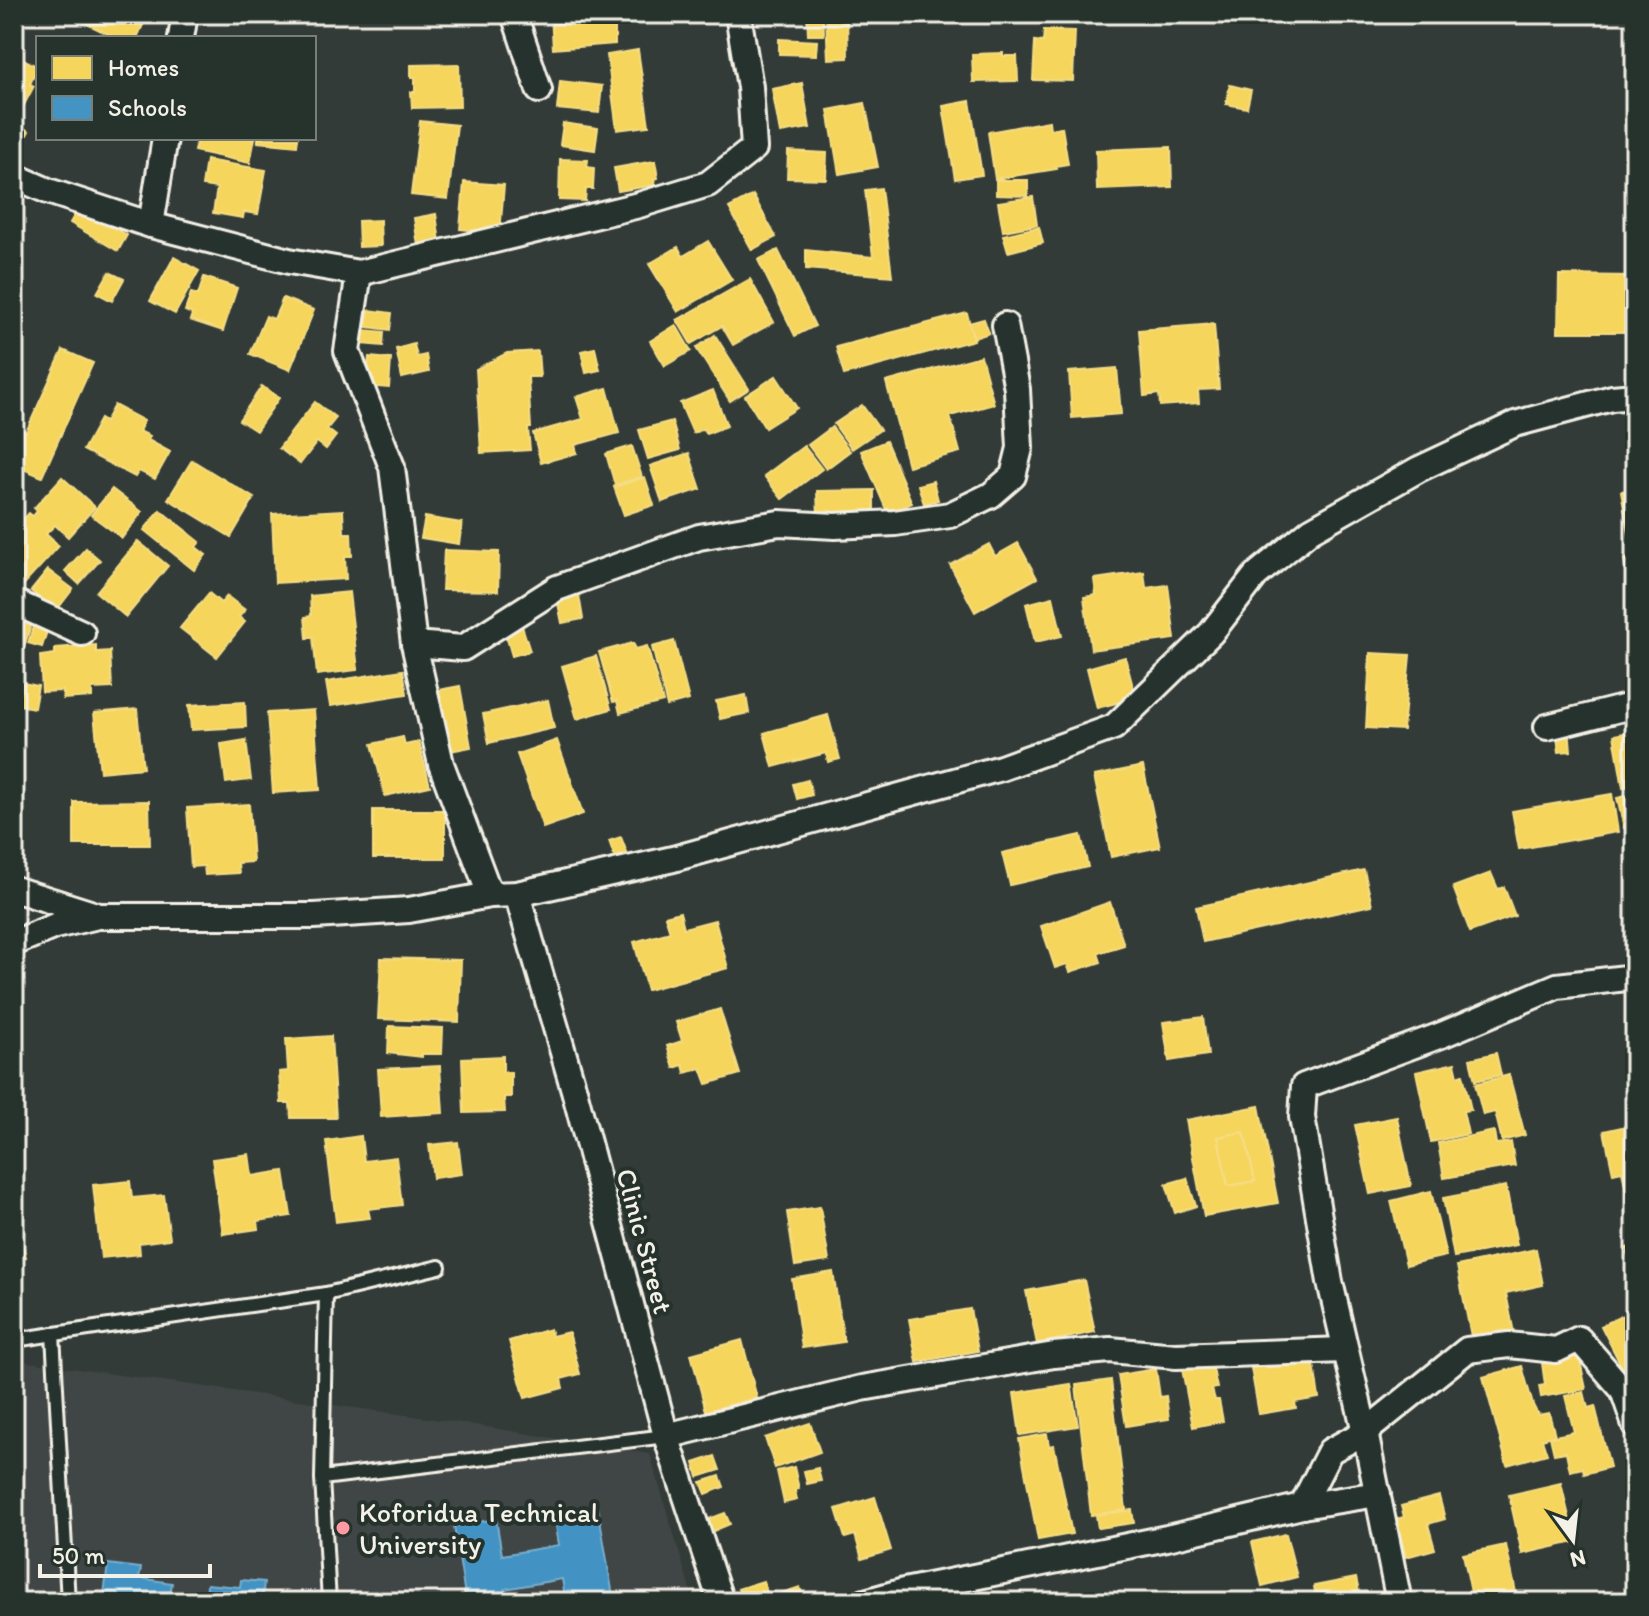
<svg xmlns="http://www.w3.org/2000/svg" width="1649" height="1616" font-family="Itim,sans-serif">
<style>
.built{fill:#414544}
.homes{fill:#f6d55c;stroke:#f5dd86;stroke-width:2;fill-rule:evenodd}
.schools{fill:#4393c3;stroke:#78afce;stroke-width:2}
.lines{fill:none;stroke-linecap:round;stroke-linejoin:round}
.lane-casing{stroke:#f4f1e8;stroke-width:18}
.street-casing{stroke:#f4f1e8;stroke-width:30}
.lane{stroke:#26332d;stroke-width:12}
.street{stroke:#26332d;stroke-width:24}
.poi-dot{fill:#ff9aa2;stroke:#26332d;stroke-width:3}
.labels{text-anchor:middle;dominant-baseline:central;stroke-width:8;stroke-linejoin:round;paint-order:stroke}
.street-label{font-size:28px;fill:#f4f1e8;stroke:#26332d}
.poi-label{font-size:28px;fill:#f4f1e8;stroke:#26332d;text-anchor:start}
</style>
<rect width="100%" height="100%" fill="#323b37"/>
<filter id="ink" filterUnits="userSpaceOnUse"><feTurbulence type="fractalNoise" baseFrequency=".0125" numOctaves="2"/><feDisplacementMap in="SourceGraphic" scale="16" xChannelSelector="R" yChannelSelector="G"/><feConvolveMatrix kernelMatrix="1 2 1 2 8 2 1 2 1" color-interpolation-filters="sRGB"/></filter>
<g filter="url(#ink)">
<path class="built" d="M14 1360 463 1423 650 1454 694 1602H14Z"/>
<g class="homes">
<path d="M87 14H148L137 38H116L83 22Z"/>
<path d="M551 14H615V44L553 49Z"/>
<path d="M807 14H823L824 35H808Z"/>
<path d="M826 14H847L848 58 828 59Z"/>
<path d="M880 14H959V21L880 22Z"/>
<path d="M1044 30 1075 31 1073 81 1033 80 1035 41 1043 42Z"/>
<path d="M779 39 817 41 816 55 779 54Z"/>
<path d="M638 50 649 126 617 130 607 55Z"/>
<path d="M1003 53V56H1017L1018 81 973 82 972 54Z"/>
<path d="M14 54 38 67 30 84 34 86 15 122Z"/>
<path d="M459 64 460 107 412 108 411 92H415V77H411V65Z"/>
<path d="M560 81 602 86 599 113 557 109Z"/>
<path d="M802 83 810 128 780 133 772 89Z"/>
<path d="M1230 85 1251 90 1247 108 1226 104Z"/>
<path d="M970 101 982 175 955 179 943 106Z"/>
<path d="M865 103 878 167 839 174 828 110Z"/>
<path d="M420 121 457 125 448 199 411 195Z"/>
<path d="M1049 121 1050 129 1062 127 1068 164 1056 166 1057 169 995 179 988 132Z"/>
<path d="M14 123 29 131 16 156 14 155Z"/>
<path d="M563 123 598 128 595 150 560 145Z"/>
<path d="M197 138H255L250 163 194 151Z"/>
<path d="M258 138H298L297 146 258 142Z"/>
<path d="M1171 147 1172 187 1097 190 1096 150Z"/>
<path d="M788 151 827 153 826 179 787 178Z"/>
<path d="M560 159 588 160 587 167 594 168 593 189H586L585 201 559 200Z"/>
<path d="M206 160 266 170 258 214 244 212 243 218 213 213 217 188 202 186Z"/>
<path d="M655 161 658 178 654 179 655 185 618 191 614 168Z"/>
<path d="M996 180H1028V196L996 195Z"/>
<path d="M464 182 504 185 500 233 460 229Z"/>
<path d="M881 188 892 276 806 269V250L873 257 865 190Z"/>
<path d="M753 195 776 237 752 250 729 208Z"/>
<path d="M1033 197 1037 225 1003 231 998 202Z"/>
<path d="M79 207 127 235 118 251 70 223Z"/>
<path d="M436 214 440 242 418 246 414 218Z"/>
<path d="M380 220 381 246 359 247 358 221Z"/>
<path d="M1039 227 1043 243 1008 252 1003 235Z"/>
<path d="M708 241 732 280 678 312 649 264 678 247 683 256Z"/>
<path d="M778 250 815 326 795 336 758 260Z"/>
<path d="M174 257 199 271 175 314 150 301Z"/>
<path d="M109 272 124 279 112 301 97 293Z"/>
<path d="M1559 275 1635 276V332H1558Z"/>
<path d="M204 277 237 288 223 331 190 320 192 314 185 311 191 293 198 295Z"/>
<path d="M750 279 774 322 733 345 722 326 691 344 677 320Z"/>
<path d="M283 298 314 310 290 370 250 354 266 316 274 319Z"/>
<path d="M369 310 392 313 390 330 366 327Z"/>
<path d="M967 313 974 340 844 375 836 347Z"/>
<path d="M984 319 989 333 974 338 969 323Z"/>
<path d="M1214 324 1219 389 1198 390 1199 403 1160 406 1159 394 1144 396 1139 330Z"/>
<path d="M676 325 691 351 665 366 650 341Z"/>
<path d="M362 330 384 332 383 346 361 344Z"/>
<path d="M715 335 749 389 730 401 696 348Z"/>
<path d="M414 344 417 357 426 355 429 372 402 378 396 349Z"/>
<path d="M595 348 600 370 586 373 581 351Z"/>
<path d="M63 350 93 363 42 477 14 465V426L26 432Z"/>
<path d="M538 351 540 377H528L531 428H528L530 450 481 453 476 369 507 353Z"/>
<path d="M981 356 994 404 950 416 960 452 908 466 886 382Z"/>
<path d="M369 357 391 359 389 388 366 386Z"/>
<path d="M1117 368 1121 414 1072 418 1069 372Z"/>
<path d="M776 376 797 408 765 428 745 396Z"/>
<path d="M262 386 279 398 256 431 239 420Z"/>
<path d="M607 388 619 433 575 445 577 453 541 463 533 433 583 419 576 397Z"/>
<path d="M713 390 727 426 706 434 704 429 693 433 680 403Z"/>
<path d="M315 402 336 418 327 429 336 436 326 449 317 442 300 464 279 448Z"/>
<path d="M114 405 144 421 139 431 150 436 148 440 170 452 155 479 139 471 135 477 83 450 100 419 105 422Z"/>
<path d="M862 405 880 430 852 449 834 424Z"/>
<path d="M672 421 680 450 648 459 639 430Z"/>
<path d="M832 427 850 451 826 469 808 445Z"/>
<path d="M886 441 912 503 888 514 861 451Z"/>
<path d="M632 446 642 477 615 485 606 454Z"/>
<path d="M804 446 822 469 782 499 764 476Z"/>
<path d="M689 453 701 489 662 502 650 466Z"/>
<path d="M192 460 254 498 231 537 168 499Z"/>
<path d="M62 477 95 507 68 537 55 525 46 534 59 546 19 590 14 586V529L29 513 33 516 37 511 34 508Z"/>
<path d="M645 477 654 505 624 515 614 487Z"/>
<path d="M933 481 938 500 924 504 918 485Z"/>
<path d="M112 489 142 512 122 538 91 515Z"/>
<path d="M1635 489V538L1630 539 1621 491Z"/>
<path d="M874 490V516L818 517 817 491Z"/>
<path d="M160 510 200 542 196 547 206 555 194 570 144 530Z"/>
<path d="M343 510 344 533H351L352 556H345L346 579 275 583 272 514Z"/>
<path d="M425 517 462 523 459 544 421 538Z"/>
<path d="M138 541 168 566 126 617 96 592Z"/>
<path d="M1018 543 1037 578 975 612 950 565 989 544 995 556Z"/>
<path d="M86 548 100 560 79 584 65 571Z"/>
<path d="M444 550 499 552 498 591 442 590Z"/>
<path d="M1635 557V586L1629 587 1624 559Z"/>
<path d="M48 570 73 589 56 611 31 591Z"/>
<path d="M1144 572 1146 588 1168 585 1175 639 1091 650 1084 597 1096 595 1094 579Z"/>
<path d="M349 592 358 670 317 675 313 637 307 638 305 617 311 616 310 596Z"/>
<path d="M209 593 221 603 227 596 245 610 239 617 245 622 217 657 180 628Z"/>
<path d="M579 595 583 619 562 623 557 598Z"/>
<path d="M1053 597 1062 636 1035 642 1026 604Z"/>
<path d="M14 620 31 626 15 672H14Z"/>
<path d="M34 624 48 628 42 647 28 643Z"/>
<path d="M522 626 530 651 512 656 505 632Z"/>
<path d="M674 641 689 700 667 706 652 647Z"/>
<path d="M633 643 636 649 647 646 663 702 620 713 617 701 613 702 599 652Z"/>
<path d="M96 645V652L110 651 112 688 92 689V697L63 699V691L42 692 40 656 55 654V648Z"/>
<path d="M1370 653 1410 655 1403 730 1366 728Z"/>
<path d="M596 656 611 709 577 719 562 666Z"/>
<path d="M1125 657 1136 698 1097 708 1087 668Z"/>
<path d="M403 670 407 694 330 706 326 682Z"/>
<path d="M14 681 38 686 34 708 14 704Z"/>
<path d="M460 686 471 747 445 752 433 691Z"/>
<path d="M746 695 749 713 720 719 716 701Z"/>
<path d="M548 700 554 728 489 743 483 714Z"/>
<path d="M245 702 246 727 191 730 189 705Z"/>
<path d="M137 709 143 768 100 772 94 713Z"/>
<path d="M314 710 320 790 273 793 267 713Z"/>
<path d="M828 715 840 759 828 762 826 753 773 767 764 733Z"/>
<path d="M1569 727 1571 751 1559 752 1556 729Z"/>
<path d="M1635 731V786L1623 788 1614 735Z"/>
<path d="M403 737 405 745 419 742 430 786 385 796 372 744Z"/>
<path d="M246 740 251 780 226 783 221 744Z"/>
<path d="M557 740 583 814 543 828 517 754Z"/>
<path d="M1143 766 1160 847 1111 857 1094 776Z"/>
<path d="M808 780 812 795 797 799 793 784Z"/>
<path d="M1612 794 1618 832 1519 849 1512 811Z"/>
<path d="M1635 794V826L1624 828 1617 798Z"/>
<path d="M149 801 150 845H74V802Z"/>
<path d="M249 804 253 862 238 863 239 873 205 875 204 866 191 867 187 808Z"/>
<rect x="373" y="810" width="72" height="48"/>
<path d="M1081 835 1088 867 1010 885 1002 853Z"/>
<path d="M621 837 627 853 615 858 609 841Z"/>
<path d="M1364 870 1372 905 1203 942 1196 907Z"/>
<path d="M1491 873 1498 889 1504 887 1515 916 1470 932 1453 887Z"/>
<path d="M1110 902 1124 945 1098 953 1101 962 1070 972 1067 964 1055 968 1041 926Z"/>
<path d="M680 912 684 928 715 920 728 968 647 990 634 942 670 932 665 916Z"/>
<path d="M381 958 461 960 459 1022 378 1019Z"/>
<path d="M720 1009 740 1074 707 1084 701 1068 685 1073 683 1065 674 1068 667 1046 682 1041 676 1022Z"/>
<path d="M1203 1017 1208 1055 1169 1061 1163 1022Z"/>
<path d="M389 1026 443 1028 442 1054H422V1057L388 1053Z"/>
<path d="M331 1036 336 1118H291L290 1103H281L279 1072 288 1071 286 1039Z"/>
<path d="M1496 1053 1501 1075 1475 1081 1470 1059Z"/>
<path d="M503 1056V1072H511V1097H504L505 1112 464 1113 462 1058Z"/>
<path d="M1455 1063 1458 1076 1463 1074 1471 1110 1463 1111 1468 1134 1431 1142 1416 1072Z"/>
<path d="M440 1066 443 1113 381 1117 378 1069Z"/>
<path d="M1509 1075 1525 1135 1502 1141 1495 1112 1483 1115 1475 1084Z"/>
<path d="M1259 1106 1278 1203 1204 1216 1186 1120ZM1244 1132 1255 1181 1228 1186 1218 1137Z"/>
<path d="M1397 1117 1411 1186 1370 1194 1355 1125Z"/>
<path d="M1635 1124V1233L1622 1171 1613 1173 1604 1131Z"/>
<path d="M1494 1131 1496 1144 1511 1142 1515 1166 1444 1178 1438 1143Z"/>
<path d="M1244 1132 1255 1181 1228 1186 1218 1137Z"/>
<path d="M361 1136 364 1161 396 1157 402 1205 368 1209 370 1218 336 1222 326 1141Z"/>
<path d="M458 1142 462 1174 433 1178 429 1145Z"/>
<path d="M249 1154 252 1176 284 1171 291 1216 258 1221 259 1229 223 1234 212 1159Z"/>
<path d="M1187 1178 1196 1206 1175 1213 1166 1184Z"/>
<path d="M130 1181 132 1198 164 1195 170 1239 139 1243 140 1254 101 1258 93 1185Z"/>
<path d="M1506 1186 1517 1245 1454 1257 1443 1198Z"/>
<path d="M1431 1191 1446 1256 1406 1265 1391 1201Z"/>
<path d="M820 1207 829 1261 795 1266 787 1212Z"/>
<path d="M14 1218 26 1257 14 1260Z"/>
<path d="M1635 1246V1280H1634L1626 1248Z"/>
<path d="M1536 1249 1543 1285 1506 1293 1514 1333 1472 1341 1457 1266Z"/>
<path d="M833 1272 844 1342 802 1348 792 1279Z"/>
<path d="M1084 1280 1095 1332 1037 1344 1026 1291Z"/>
<path d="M970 1309 978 1351 917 1362 909 1319Z"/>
<path d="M1635 1309V1362L1623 1369 1601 1326Z"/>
<path d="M550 1329 552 1336 569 1332 580 1374 561 1379 563 1388 525 1398 509 1341Z"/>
<path d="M742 1340 757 1398 706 1411 691 1354Z"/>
<path d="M1579 1356 1586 1389 1541 1397 1539 1386 1545 1385 1542 1363Z"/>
<path d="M1313 1358 1319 1398 1295 1402 1296 1408 1259 1414 1251 1368Z"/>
<path d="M1212 1364 1217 1388 1212 1389 1215 1400H1219L1223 1421 1193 1427 1182 1369Z"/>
<path d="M1522 1366 1533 1405 1538 1415 1549 1413 1555 1435 1542 1439 1547 1454 1507 1465 1483 1377Z"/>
<path d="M1156 1369 1160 1397 1166 1396 1169 1419 1126 1426 1118 1375Z"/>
<path d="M1111 1380 1126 1510 1091 1515 1076 1385Z"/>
<path d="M1071 1384 1078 1426 1020 1435 1014 1393Z"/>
<path d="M1584 1392 1588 1408 1595 1406 1610 1467 1584 1474 1583 1468 1570 1471 1566 1452 1554 1454 1550 1437 1574 1432 1565 1396Z"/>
<path d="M810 1423 820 1452 775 1468 765 1438Z"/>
<path d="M1047 1434 1049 1446 1054 1445 1072 1534 1038 1540 1019 1439Z"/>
<path d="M715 1456 720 1470 698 1477 694 1463Z"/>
<path d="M794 1467 799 1489 795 1490 797 1500 784 1503 777 1471Z"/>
<path d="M818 1468 821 1481 807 1484 804 1471Z"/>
<path d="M720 1476 724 1487 706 1494 701 1482Z"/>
<path d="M1561 1483 1575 1542 1522 1554 1509 1495Z"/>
<path d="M1439 1496 1445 1519 1428 1524 1435 1549 1406 1557 1396 1519 1404 1517 1401 1506Z"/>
<path d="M875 1497 891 1550 862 1559 855 1535 845 1538 836 1509Z"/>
<path d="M1132 1510 1134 1523 1098 1528 1096 1515Z"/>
<path d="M725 1513 730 1524 711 1532 706 1520Z"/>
<path d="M1286 1534 1297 1577 1262 1586 1252 1542Z"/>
<path d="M1506 1545 1518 1602H1473L1463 1554Z"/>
<path d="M1356 1578 1361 1602H1299L1316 1599 1314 1586Z"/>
<path d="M763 1581 768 1595 743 1602 738 1589Z"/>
<path d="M800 1587 805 1602H765L764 1599Z"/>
</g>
<g class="schools">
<path d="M598 1507 614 1602H566L562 1579 505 1589 507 1602H466L454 1526 496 1519 502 1555 559 1545 554 1514Z"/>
<path d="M108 1564 141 1568 139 1578 172 1583 169 1602H103Z"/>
<path d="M241 1580 264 1582 262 1602H206L207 1584 240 1587Z"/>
</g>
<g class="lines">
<g class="lane-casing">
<g id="lane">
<path d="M53 1334 68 1602"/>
<path d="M14 1340 326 1294 439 1267"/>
<path d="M322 1478 326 1294"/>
<path d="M329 1602 322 1478 666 1436"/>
</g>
</g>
<g class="street-casing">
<g id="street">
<path d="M514 14 539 90"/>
<path d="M181 38 185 14"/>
<path d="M14 176 48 191 151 225 289 261 359 273 639 205 708 184 754 148 750 87 738 14"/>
<path d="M151 225 165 138"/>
<path d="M359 273 347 351 392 467 414 644 463 648 557 588 699 537 779 523 835 526 895 523 950 515 991 495 1013 476 1020 448 1017 389 1005 325"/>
<path d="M14 602 82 633"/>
<path d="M414 644 441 764 490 895"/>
<path d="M1547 727 1635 705"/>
<path d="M14 889 96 915"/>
<path d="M517 894 574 1090 666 1436 721 1602"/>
<path d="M14 943 55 926 98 916H314L409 910 490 895 517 894 673 859 1001 768 1114 727 1211 633 1256 575 1311 530 1419 469 1515 424 1612 398 1635 396"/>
<path d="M666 1436 862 1388 1054 1355 1110 1350 1176 1356 1344 1350"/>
<path d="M1302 1506 1330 1451 1365 1432 1467 1350 1509 1345 1556 1350 1579 1339 1623 1390 1635 1425"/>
<path d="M865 1602 904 1591 1167 1538 1302 1506 1378 1494"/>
<path d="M1399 1602 1365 1432 1330 1282 1302 1117 1304 1086 1444 1034 1557 986 1635 977"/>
</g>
</g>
<use href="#lane" class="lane"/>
<use href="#street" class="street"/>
</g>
</g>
<circle class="poi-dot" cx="343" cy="1528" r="8"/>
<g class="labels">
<g class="street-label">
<text transform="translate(645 1241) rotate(75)">Clinic Street</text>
</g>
<g class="poi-label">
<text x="359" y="1512">Koforidua Technical<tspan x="359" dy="32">University</tspan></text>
</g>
</g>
<rect width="1649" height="1616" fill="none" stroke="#26332d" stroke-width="48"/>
<rect x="24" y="24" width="1601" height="1568" fill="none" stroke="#f4f1e8" stroke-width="3" filter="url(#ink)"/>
<rect x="36" y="36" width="280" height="104" fill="#26332d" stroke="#787f78" stroke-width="2"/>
<rect x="52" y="56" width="40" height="24" fill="#f6d55c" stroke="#787f78" stroke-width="2"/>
<text x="108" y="76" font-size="24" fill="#f4f1e8">Homes</text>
<rect x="52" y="96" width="40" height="24" fill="#4393c3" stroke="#787f78" stroke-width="2"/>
<text x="108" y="116" font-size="24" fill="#f4f1e8">Schools</text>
<g transform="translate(1573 1540) rotate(165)" stroke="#26332d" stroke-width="6" paint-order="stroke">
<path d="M0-6L14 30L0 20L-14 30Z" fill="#f4f1e8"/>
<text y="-12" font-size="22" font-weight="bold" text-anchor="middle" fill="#f4f1e8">N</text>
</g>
<path d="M40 1564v12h170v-12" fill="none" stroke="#f4f1e8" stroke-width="4"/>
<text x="52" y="1564" font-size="24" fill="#f4f1e8" stroke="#26332d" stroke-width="6" paint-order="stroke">50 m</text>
</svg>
